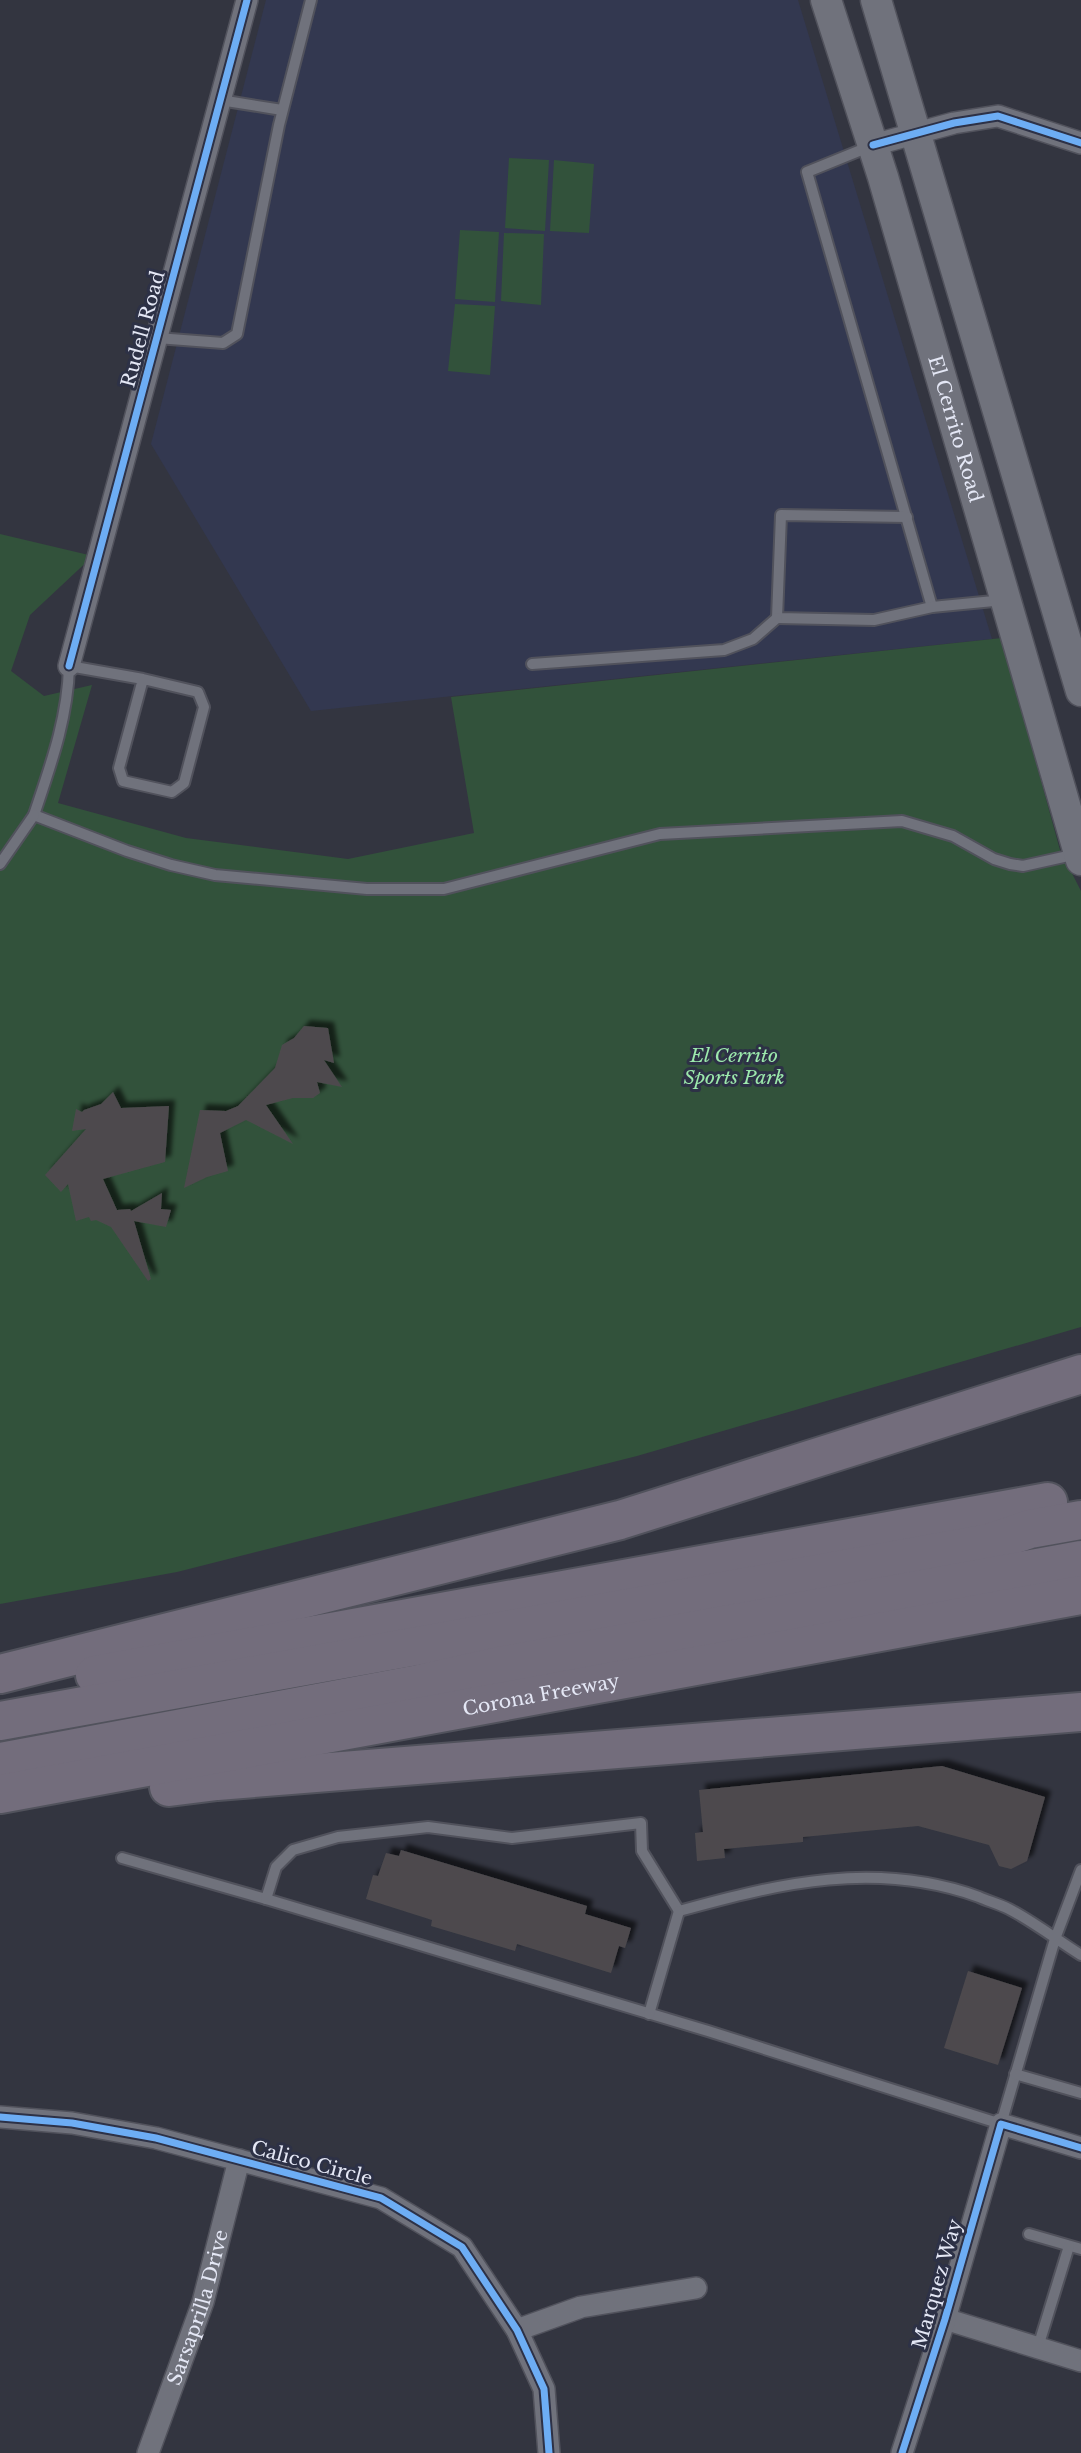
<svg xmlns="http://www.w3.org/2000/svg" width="1081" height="2453" font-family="'Libre Baskerville',serif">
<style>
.built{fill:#333850}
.green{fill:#32523b}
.building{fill:#4d4a4d;filter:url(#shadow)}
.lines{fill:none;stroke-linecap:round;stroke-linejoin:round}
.lane-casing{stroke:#51525c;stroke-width:14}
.street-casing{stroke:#51525c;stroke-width:24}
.secondary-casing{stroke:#51525c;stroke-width:33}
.highway-casing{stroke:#51525c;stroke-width:42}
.lane{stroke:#70727c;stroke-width:10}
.street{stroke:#70727c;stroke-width:21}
.secondary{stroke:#70727c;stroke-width:30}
.highway{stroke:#736d7c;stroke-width:38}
.cycleway-casing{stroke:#2d3146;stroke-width:11}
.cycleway{stroke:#6dadf4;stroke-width:7}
.labels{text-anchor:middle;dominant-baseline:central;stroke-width:6;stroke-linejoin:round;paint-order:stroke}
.street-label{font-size:19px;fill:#e4e7f5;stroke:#2d3146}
.park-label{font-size:19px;font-style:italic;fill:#9ce9ac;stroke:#2d3146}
</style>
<defs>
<filter id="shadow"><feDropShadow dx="6" dy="-6" stdDeviation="2" flood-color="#0009"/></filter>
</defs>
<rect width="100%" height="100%" fill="#333540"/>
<path class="built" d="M266 0H798L992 639 311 711 151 444Z"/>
<g class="green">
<path d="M509 158 549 160 545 231 505 228Z"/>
<path d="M554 160 594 164 589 233 550 231Z"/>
<path d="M460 230 499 232 495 302 455 299Z"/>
<path d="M504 233 544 234 541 305 501 301Z"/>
<path d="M455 304 495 306 490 375 448 371Z"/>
<path d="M0 534 93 556 30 615 11 671 44 696 92 685 58 803 186 838 348 859 474 833 451 697 1002 638 1060 850 1081 891V1327L637 1456 177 1572 0 1604Z"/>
</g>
<g class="building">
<path d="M304 1026 328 1028 334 1063 324 1060 342 1087 317 1082 320 1093 313 1098H293L266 1105 293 1144 246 1120 220 1133 228 1171 207 1177 184 1188 200 1110 226 1111 238 1106 275 1068 282 1045 294 1038Z"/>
<path d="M113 1092 121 1108 169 1106 165 1162 103 1179 117 1210 130 1209 131 1211 162 1193 161 1209 171 1210 166 1227 134 1221 151 1279 148 1281 111 1227 96 1220 91 1221 89 1217 76 1221 68 1184 61 1192 45 1175 86 1129 72 1131 76 1109 82 1112 84 1110 101 1104Z"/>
<path d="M942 1766 1045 1797 1027 1861 1011 1869 999 1866 989 1845 918 1826 803 1837V1842L724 1849 725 1858 697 1861 695 1833 703 1832 699 1790Z"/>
<path d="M401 1850 587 1906 585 1914 631 1928 625 1948 619 1946 611 1973 517 1944 515 1951 431 1926 432 1920 366 1899 373 1875 378 1876 386 1853 399 1856Z"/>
<path d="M968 1971 1022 1988 998 2065 944 2048Z"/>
</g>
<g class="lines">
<g class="lane-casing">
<g id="lane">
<path d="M220 100 282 110"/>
<path d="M871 146 807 172 932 607"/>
<path d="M157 338 223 343 237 334 279 125 311 0"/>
<path d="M907 517 781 515 777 618 874 620 932 607 1004 600"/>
<path d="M532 664 724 650 753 639 777 618"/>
<path d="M143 679 119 768 123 781 172 792 184 783 204 707 198 692 143 679 69 666C68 718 50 767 34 815L127 851 171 865 215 875 367 889H444L660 834 902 821 953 836 994 859 1010 864 1023 866 1077 854"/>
<path d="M0 864 34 815"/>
<path d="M122 1858 266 1899"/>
<path d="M1081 1870 1055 1939 1001 2124 708 2031 266 1899 276 1867 293 1850 338 1837 428 1827 512 1838 641 1823 642 1851 679 1911C780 1883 877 1860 979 1897 988 1901 999 1904 1009 1909 1034 1922 1057 1940 1081 1955"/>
<path d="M649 2014 679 1911"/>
<path d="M1015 2074 1081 2093"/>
<path d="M1029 2234 1081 2249"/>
<path d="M1038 2347 1069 2246"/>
</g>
</g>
<g class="street-casing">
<g id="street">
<path d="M873 145 954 123 998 116 1081 143"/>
<path d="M69 666 247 0"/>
<path d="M0 2117 72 2123 156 2138 381 2198 462 2247 517 2330 544 2389 549 2453"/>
<path d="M945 2319 1081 2361"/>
<path d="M517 2330 581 2307 696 2288"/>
<path id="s1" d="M148 2453 203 2302 239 2160"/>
<path d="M902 2453 945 2319 1001 2124 1081 2148"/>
</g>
</g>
<g class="secondary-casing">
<g id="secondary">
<path id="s2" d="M826 0 883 177 1081 860"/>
<path d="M876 0 1081 691"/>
</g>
</g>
<g class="highway-casing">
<g id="highway">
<path d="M0 1674 620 1520 1081 1374"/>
<path d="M95 1675 1048 1502"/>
<path d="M0 1721 989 1543 1030 1529 1081 1520"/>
<path d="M0 1762 414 1685 499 1666 1081 1560"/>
<path d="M169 1787 217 1781 1081 1712"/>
<path id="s3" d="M0 1794 1081 1595"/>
</g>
</g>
<use href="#lane" class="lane"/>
<use href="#street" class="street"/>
<use href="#secondary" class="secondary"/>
<use href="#highway" class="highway"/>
<g class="cycleway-casing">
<g id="cycleway">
<path d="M873 145 954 123 998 116 1081 143"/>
<path d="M69 666 247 0"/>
<path d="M0 2117 72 2123 156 2138 381 2198 462 2247 517 2330 544 2389 549 2453"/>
<path d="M902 2453 945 2319 1001 2124 1081 2148"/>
</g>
</g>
<use href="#cycleway" class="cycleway"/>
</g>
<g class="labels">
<g class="street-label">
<text transform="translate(143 329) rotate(-75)">Rudell Road</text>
<text stroke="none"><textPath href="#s2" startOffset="448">El Cerrito Road</textPath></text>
<text stroke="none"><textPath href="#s3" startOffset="550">Corona Freeway</textPath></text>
<text transform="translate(312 2163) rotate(15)">Calico Circle</text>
<text transform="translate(937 2284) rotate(-74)">Marquez Way</text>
<text stroke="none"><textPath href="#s1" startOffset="154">Sarsaprilla Drive</textPath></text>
</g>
<g class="park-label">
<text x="734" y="1055">El Cerrito<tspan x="734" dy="22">Sports Park</tspan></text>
</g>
</g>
</svg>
